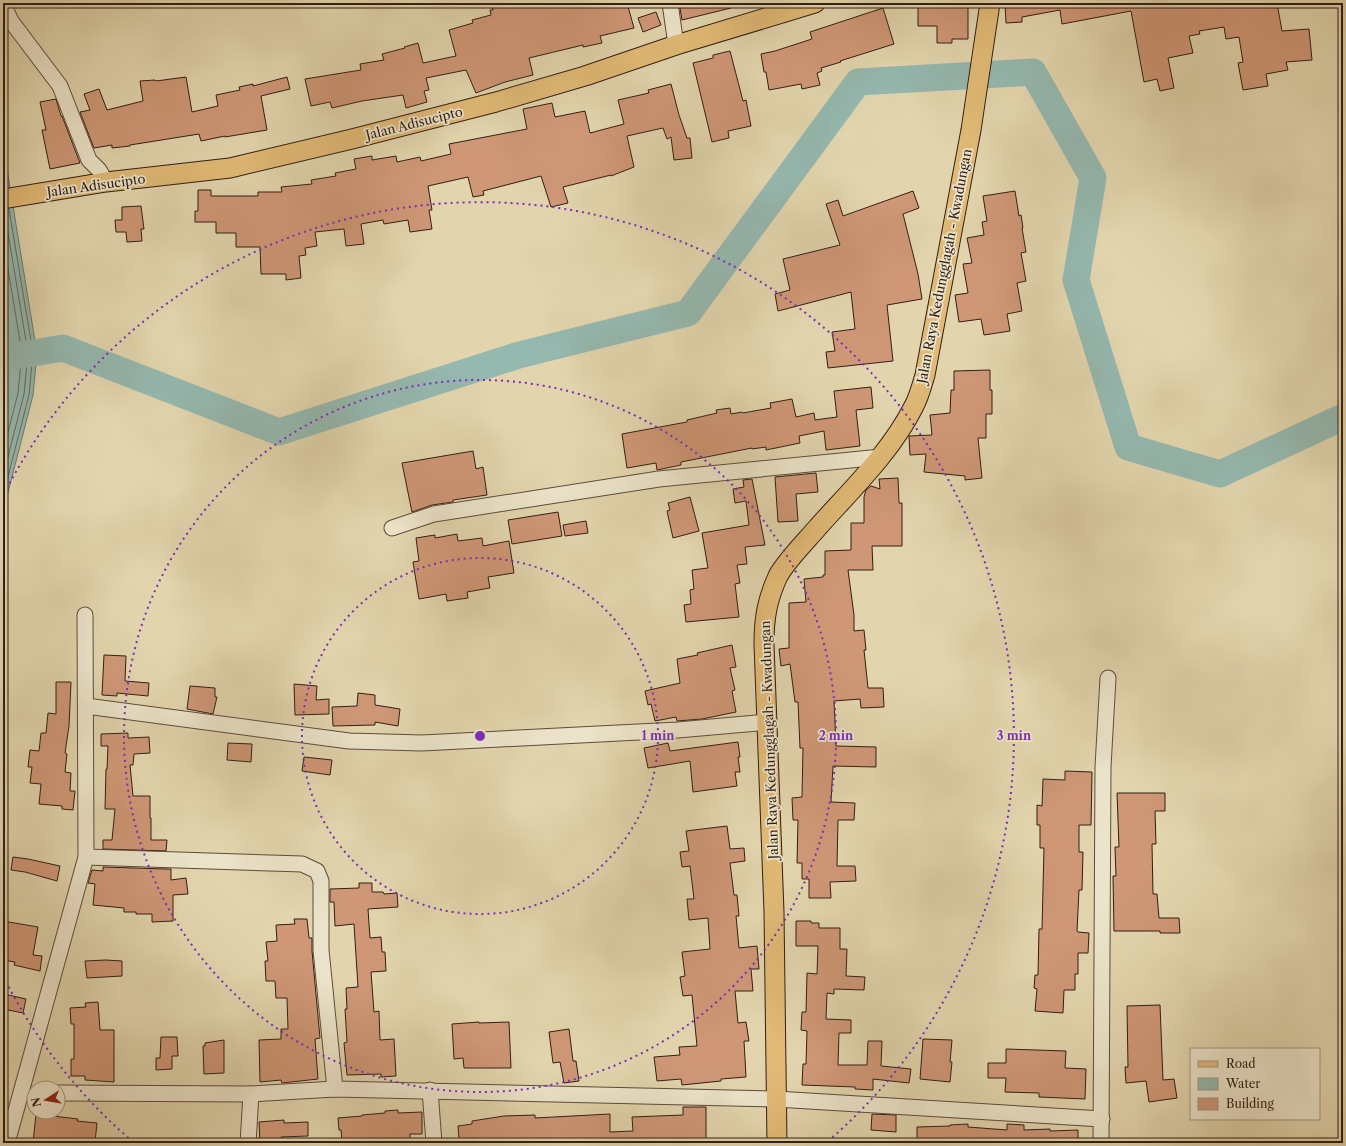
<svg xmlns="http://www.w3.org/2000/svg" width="1346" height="1146" font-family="'Libre Caslon Text',serif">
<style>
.water{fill:#95b8af;stroke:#6d7a72}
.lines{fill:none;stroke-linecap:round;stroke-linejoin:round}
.shore{stroke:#636b62;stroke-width:1}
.river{stroke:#95b8af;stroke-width:27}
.building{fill:#cf9776;stroke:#311e16}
.minor-casing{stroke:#5d4c3c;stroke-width:17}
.major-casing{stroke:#311e16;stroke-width:21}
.minor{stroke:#ece4ca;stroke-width:15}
.major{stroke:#e1ba76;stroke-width:19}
.ring{fill:none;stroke:#7b2cbf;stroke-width:2;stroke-dasharray:2 4}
.labels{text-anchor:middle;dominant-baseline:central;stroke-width:3.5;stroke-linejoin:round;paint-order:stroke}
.street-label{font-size:13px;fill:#311e16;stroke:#ece4ca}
.centre{fill:#7b2cbf;stroke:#ece4ca;stroke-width:2}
.ring-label{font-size:12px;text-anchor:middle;font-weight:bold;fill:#7b2cbf;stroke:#ece4ca;stroke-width:3.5;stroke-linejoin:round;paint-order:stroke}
</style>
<rect width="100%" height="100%" fill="#e2d5ad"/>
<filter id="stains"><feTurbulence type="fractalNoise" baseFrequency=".005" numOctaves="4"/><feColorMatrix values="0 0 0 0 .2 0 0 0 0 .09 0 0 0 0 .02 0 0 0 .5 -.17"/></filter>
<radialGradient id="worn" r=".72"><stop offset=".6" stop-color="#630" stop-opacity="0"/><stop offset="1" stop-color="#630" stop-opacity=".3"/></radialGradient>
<path class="water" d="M3 145 37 353 33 395 3 512Z"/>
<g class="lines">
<g class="shore">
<path d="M3 239 22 353 18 393 3 452"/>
<path d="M3 476 24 394 28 353 4 209"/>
<path d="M3 496 29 395 33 353 9 209"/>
</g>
<path class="river" d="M3 358 63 348 279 432 519 355 688 313 858 82 1033 72 1093 178 1076 280 1128 447 1220 474 1343 417"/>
</g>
<g class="building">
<path d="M491 3H627L634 28 600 36 602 43 583 47V45L529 58 533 75 505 82 476 93 466 70 426 78 429 90 424 91 427 102 406 108 403 95 362 101 332 108 330 102 311 106 305 79 361 70 360 64 384 60 382 54 405 48 404 47 418 43 423 63 456 56 449 30 473 23 472 20 491 15 490 10H493Z"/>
<path d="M679 3H692L693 6 706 3H729L731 8 682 20Z"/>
<path d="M918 3H968V39H952V43H937V26H918Z"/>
<path d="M1277 3 1282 31 1309 29 1312 60 1286 62 1288 70 1266 74 1268 86 1243 90 1238 63 1243 62 1239 37 1226 39 1224 27 1199 31 1200 34 1189 36 1193 53 1168 58 1174 88 1160 91 1157 79 1144 82 1131 11 1062 24 1060 10 1022 17V22L1006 23 1005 4Z"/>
<path d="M883 8 894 44 840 61 841 62 821 68 822 71 817 73 820 85 802 89 801 84 769 90 766 72H764L761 54 775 51 812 39 810 32Z"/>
<path d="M656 12 661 25 643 32 638 18Z"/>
<path d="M730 51 743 101 746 100 751 126 728 131 729 138 712 142 693 63 713 58V55Z"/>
<path d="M186 77 192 112 218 106 216 95 240 90 239 87 253 84V86L287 77 290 89 261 96 267 130 225 137V136L201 141 199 134 130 145V146L112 148V145L94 148 80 112 90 110 84 94 99 89 107 110 143 101 140 81 155 80 156 81Z"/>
<path d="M671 84 679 115 687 138H690L692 158 674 160 671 137 667 139 663 128 627 136 634 167 611 176V175L563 187 568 203 551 207 541 176 483 191 484 195 473 197 468 177 428 186 432 210H429L432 229 410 232 408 220 384 224 383 220 361 224 364 244 346 246 344 229 315 232 317 246 305 248 306 255 299 256 301 278 286 280V274H261L260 247H236V233H216V222H195V211H198V190H211V196H258V192H282L281 187 312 184 311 180 336 176 335 173 356 169 354 159 372 156V160L396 156 397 162 420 157 421 161 451 154 449 144 527 129 523 109 552 103 555 117 585 111 590 133 624 124 618 100 649 93 648 90Z"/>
<path d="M56 99 61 116H62L80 163 50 169 42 130H46L40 102Z"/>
<path d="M913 191 919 208 903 214 918 274 922 299 887 305 893 361 828 368 826 352 835 351 832 332 855 329 851 292 778 311 775 294 790 290 783 259 840 245 826 204 838 200 843 216Z"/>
<path d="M1015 191 1019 216 1021 215 1023 228H1022L1026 252 1021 253 1026 281 1017 283 1022 311 1007 314 1010 331 984 335 981 319 959 322 955 295 968 293 963 264 972 263 967 238 984 235 982 222 987 221 983 196Z"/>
<path d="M141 206 144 229H141L142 241 127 242 126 232H116L115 220H122V207Z"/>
<path d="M990 370V390H992V414H986V438H978L982 478 965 480V476L924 472 926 454 910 455 909 436 932 435 930 415 950 413 951 390H954V371Z"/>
<path d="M871 387 873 408 856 410 860 446 826 450 824 431 799 436 800 443 766 450V447L752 449V448L681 462V465L657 470 656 463 627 468 622 434 687 422V420L717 413 716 410 730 408 731 414 742 412 743 413 771 408 770 403 792 399 796 417 814 413 815 420 837 417 834 391Z"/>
<path d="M473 451 476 469 483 467 487 495 453 500V502L432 505 412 512 402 463Z"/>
<path d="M816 473 818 492 796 494 798 521 778 522 775 477Z"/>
<path d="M898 478 899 503H902V546H872L873 570H848L854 615V631L864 630 866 650H864L868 688H883L884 707 861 708 860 699 834 701 836 746 876 747V767L833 766 831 802 855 803 854 820H838L837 866H855L856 881 830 882 831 898H809V879H802V863H797L798 820H793L792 798 802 797 803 748H800L798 702H795L790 664 781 666 779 649 789 648V603L806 602 804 579 823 577V575H825V551L851 550V523H864V497L866 490 871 486 880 489 879 479Z"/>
<path d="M752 479 765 545 745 547 747 564 737 565 740 583 735 584 739 617 686 622 684 605 691 604 690 590 694 589 692 570 708 568 702 533 749 525 746 501 735 503 733 489 744 487 743 480Z"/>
<path d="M690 497 699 531 673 538 667 511 670 510 668 503Z"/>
<path d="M558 512 562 536 512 544 508 520Z"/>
<path d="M586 521 588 533 565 536 563 525Z"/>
<path d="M457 534 458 541 482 538 483 546 509 541 514 573 488 577 490 588 467 592 468 598 447 601 446 594 419 599 413 562 419 561 416 538 435 535V538Z"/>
<path d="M732 645 736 667 730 668 735 690 732 691 736 712 702 719 677 721 676 717 655 721 651 704 648 705 645 691 680 683 677 659 698 655 697 653Z"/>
<path d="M104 655 126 656 125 681 149 683 148 696 117 693V696L102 695Z"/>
<path d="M56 682H71L69 726 65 753 67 754 65 772 71 773 70 791H75L73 810 62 809V806L39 804 41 784 30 783 32 767H28L30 750 39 751 41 733H46L48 713 56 714Z"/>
<path d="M294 684 317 686 316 700 329 699V714L295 715Z"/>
<path d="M190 686 215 688V697H217L213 714 187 709Z"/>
<path d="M358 693 375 695V705L400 709 398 726 375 722V725L333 726 332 707 357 706Z"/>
<path d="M128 733V738L149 737 150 753 134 754 133 765H130L133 796H150V818H151V840H167L166 851 103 849V840H112L115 809H105L106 769H107L108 746H101V734Z"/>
<path d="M738 742 740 757H738L740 772H735L737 786 693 792 690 761 648 768 644 748 668 743 670 751Z"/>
<path d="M228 743 252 744 251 762 227 760Z"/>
<path d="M304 757 332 760 330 775 302 771Z"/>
<path d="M1065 771 1092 772 1091 825H1079V852H1083L1082 890H1079L1077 931 1078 932 1089 933 1088 953H1078V974H1075V990H1064L1063 1013 1035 1011 1037 989 1034 988 1035 975H1038L1039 929H1042L1044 848H1040V825H1037V805L1042 806 1043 779 1065 780Z"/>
<path d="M1117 793H1165V811H1155L1156 844H1152L1153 894H1157L1159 918H1179L1180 933H1160V931H1114L1113 876H1116L1115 847H1119Z"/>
<path d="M727 826 730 849 744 848 745 861 730 863 734 895H737L739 916H736L739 948 757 946 759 969H751L753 991H735L738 1023 746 1022 749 1041H744L746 1077 721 1079V1081L682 1085 681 1079 657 1081 654 1057 680 1055 679 1047 697 1046 692 995 683 996 680 977 685 976 682 952 710 949 708 918 689 920 687 899H694L690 866 682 867 680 852 689 851 686 831Z"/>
<path d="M13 857 28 859 60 866 57 881 25 872 11 870Z"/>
<path d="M103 867 166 869H171V880L186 878 188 894 173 895V921L152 922V914H136V912H124V908L93 905 95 884 88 883 92 870 103 871Z"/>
<path d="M359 883H372V892H383L384 894 397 893 398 907 368 909 370 938 381 937 382 952H385L386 971 371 972 374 1012 379 1011 380 1040 394 1039 396 1076 381 1077V1074L347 1075 344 1043 347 1042 345 1009H347L346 988 358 987 354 924 335 926 334 902H330V889L359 888Z"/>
<path d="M294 919H307L309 938H312V951L320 1038 315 1039 318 1079 282 1083 281 1080 260 1082 259 1040 281 1039V1029H288L287 998H276L275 981H266L265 961H268L266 942 277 941 276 925 295 924Z"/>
<path d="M3 921 38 927 33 955 42 956 40 971 14 965 15 962 3 960Z"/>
<path d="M796 921H811V923H819V928H840V949H847L846 976 865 977 864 990 834 989V994L827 993 826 1019 851 1020V1033H839L838 1065H867L868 1041H882L881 1066 911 1069 909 1083 873 1079V1090L855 1089V1087L802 1085 803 1064H806L807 1031 801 1030 802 1012H806L807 973 817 974 818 946H796Z"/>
<path d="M106 960 122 961V976L87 978 85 961Z"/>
<path d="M4 994 26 999 23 1013 3 1009Z"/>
<path d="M98 1002 100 1030H114V1082L85 1080V1076H71V1059H74V1024H71L70 1008 86 1007 85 1003Z"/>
<path d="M1160 1005 1163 1080 1174 1079 1177 1098 1149 1102 1146 1081 1126 1083 1125 1067H1128L1127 1006Z"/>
<path d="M479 1022V1023L509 1022 511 1068H464L463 1058 454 1059 452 1024Z"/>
<path d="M569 1029 573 1061H576L579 1081 564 1083 560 1062 553 1063 549 1032Z"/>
<path d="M161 1037H177L178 1056H172V1069L156 1070V1058H160Z"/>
<path d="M923 1039 952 1040 950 1062H952L950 1082 920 1079Z"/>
<path d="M224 1040V1073L204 1074 203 1046H205V1043Z"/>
<path d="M1006 1049 1066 1051 1065 1068 1086 1069 1085 1099 1039 1097V1093L1005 1092 1006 1078H988V1063H1006Z"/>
<path d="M683 1107H706V1143H474L473 1138 459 1140 458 1126 472 1124V1121L504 1116 535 1115V1118L610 1114V1132L633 1131 632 1117 683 1115Z"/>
<path d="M398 1110V1113L422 1112V1134H410V1143H386V1139L362 1142V1143H342L341 1130H339L338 1118 362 1116V1115L385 1113V1111Z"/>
<path d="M36 1114 78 1119 77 1121 97 1123 95 1142 92 1141V1143H33Z"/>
<path d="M872 1114 896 1115V1132L871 1130Z"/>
<path d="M284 1120V1123L308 1122V1136L281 1137V1143H260L259 1122Z"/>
<path d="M968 1124V1127L1007 1130V1124L1024 1125V1130L1050 1129V1131L1078 1130V1143H1029V1142L992 1140V1143H917V1127L950 1126V1125Z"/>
</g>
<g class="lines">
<g class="minor-casing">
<g id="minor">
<path d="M670 3 676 45"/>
<path d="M3 4 11 21 60 86 89 160 99 170 106 182"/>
<path d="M392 528 434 514 659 479 881 457"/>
<path d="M86 706 349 741 422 743 678 730 768 722"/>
<path d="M86 857 302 864 317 871 321 881V950L335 1089"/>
<path d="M430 1090 434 1143"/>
<path d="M58 1093 251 1094 335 1089 776 1099 1102 1119"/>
<path d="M7 1143 86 857 85 615"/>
<path d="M248 1143 251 1094"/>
<path d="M1101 1143 1103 767 1108 678"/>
</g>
</g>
<g class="major-casing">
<g id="major">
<path d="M3 199 106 182 230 168 352 139 496 102 585 76 676 45 815 3"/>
<path d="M777 1143 774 912 764 644C764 618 767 600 778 576 786 561 807 540 818 527 852 489 891 452 914 406 919 397 922 385 925 375L971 130 990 3"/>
</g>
</g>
<use href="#minor" class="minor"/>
<use href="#major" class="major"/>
</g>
<g class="ring">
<circle cx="480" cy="736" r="178"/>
<circle cx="480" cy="736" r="356"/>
<path d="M133 1142A534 534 0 0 1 4 978M4 494A534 534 0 1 1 827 1142"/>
</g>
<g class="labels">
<g class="street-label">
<text transform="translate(414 123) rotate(-14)">Jalan Adisucipto</text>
<text transform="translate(96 185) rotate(-8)">Jalan Adisucipto</text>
<text transform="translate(944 266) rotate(-79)">Jalan Raya Kedungglagah - Kwadungan</text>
<text transform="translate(769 740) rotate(-92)">Jalan Raya Kedungglagah - Kwadungan</text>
</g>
</g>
<circle cx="480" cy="736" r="6" class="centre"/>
<g class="ring-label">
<text x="658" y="740">1 min</text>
<text x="836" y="740">2 min</text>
<text x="1014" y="740">3 min</text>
</g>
<rect width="1346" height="1146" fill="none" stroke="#e2d5ad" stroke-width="16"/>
<rect x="4" y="4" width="1338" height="1138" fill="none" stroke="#311e16" stroke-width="2"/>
<rect x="8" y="8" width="1330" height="1130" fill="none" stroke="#311e16"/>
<rect x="1190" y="1048" width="130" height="72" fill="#ece4ca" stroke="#a19582"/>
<rect x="1198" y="1061" width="20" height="6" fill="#e1ba76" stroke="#a19582"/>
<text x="1226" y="1068" font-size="12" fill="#311e16">Road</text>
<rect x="1198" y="1078" width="20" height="12" fill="#95b8af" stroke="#a19582"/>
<text x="1226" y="1088" font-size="12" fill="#311e16">Water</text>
<rect x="1198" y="1098" width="20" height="12" fill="#cf9776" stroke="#a19582"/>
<text x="1226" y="1108" font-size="12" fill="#311e16">Building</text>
<g transform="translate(46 1100) rotate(258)"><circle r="19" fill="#ece4ca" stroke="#a19582"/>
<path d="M0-3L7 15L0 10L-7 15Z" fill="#8f2418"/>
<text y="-6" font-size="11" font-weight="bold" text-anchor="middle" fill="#311e16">N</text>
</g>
<rect width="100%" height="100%" filter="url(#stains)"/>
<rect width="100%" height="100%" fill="url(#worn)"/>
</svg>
